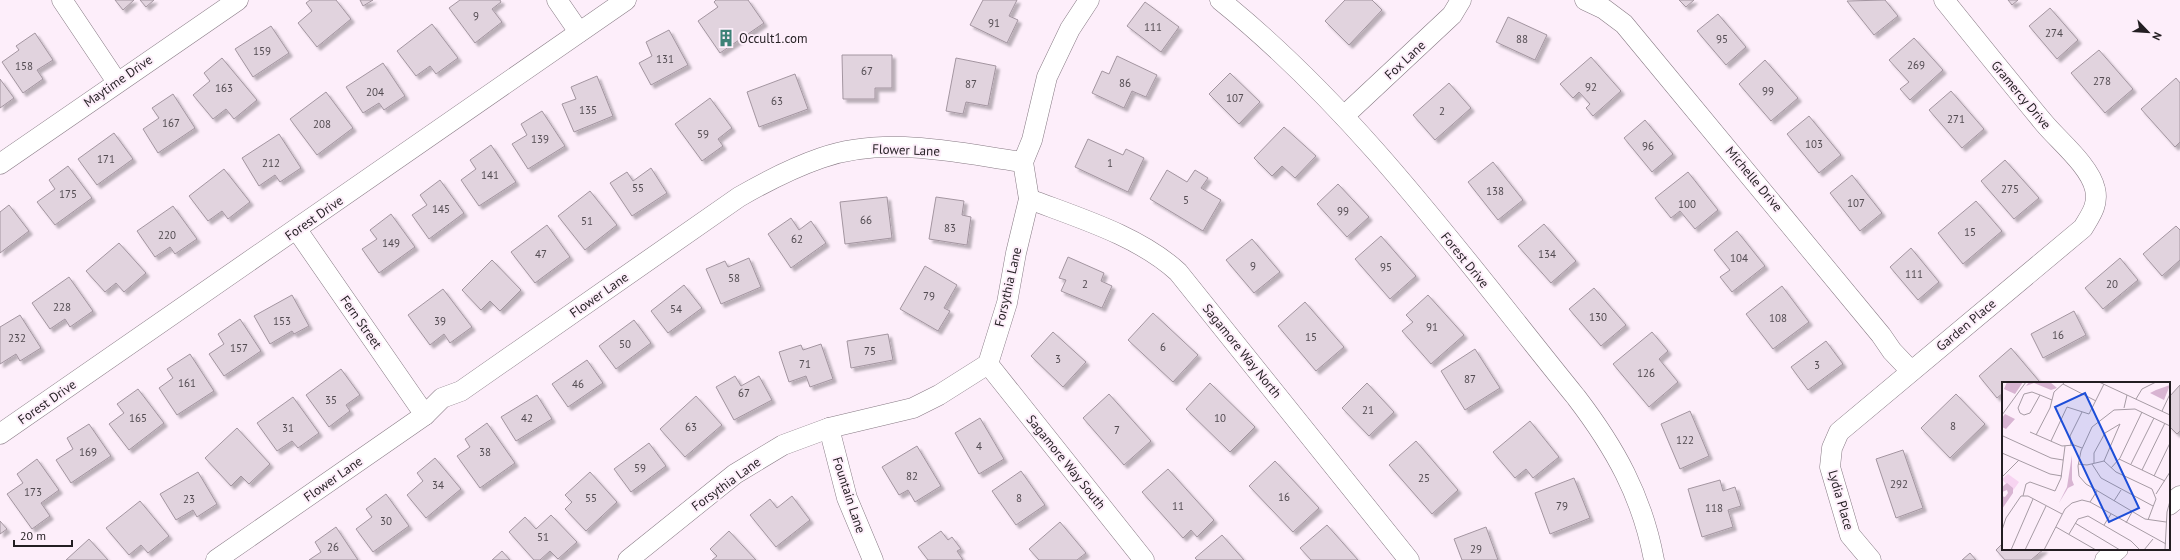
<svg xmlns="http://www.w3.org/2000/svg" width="2180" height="560" font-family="'PT Sans',sans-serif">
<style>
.building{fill:#e1d3de;stroke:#a395a0;filter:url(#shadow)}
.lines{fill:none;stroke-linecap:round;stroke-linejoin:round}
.street-casing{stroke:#877a84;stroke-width:21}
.street{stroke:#fff;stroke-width:20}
.labels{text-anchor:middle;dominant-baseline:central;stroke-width:4;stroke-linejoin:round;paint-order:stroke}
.number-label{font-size:11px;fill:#524b51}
.poi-label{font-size:13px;fill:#231e22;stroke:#fdeefa;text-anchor:start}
.street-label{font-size:13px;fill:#231e22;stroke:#fdeefa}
.inset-road{fill:none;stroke:#a69ba4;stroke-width:1}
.view{fill:#1d4ed8;fill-opacity:0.15;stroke:#1d4ed8;stroke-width:2}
.inset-edge{fill:none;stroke:#231e22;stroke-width:2}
</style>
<defs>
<filter id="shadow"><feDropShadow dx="3.5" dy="3.5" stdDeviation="1" flood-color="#0004"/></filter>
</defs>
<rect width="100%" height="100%" fill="#fdeefa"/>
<g class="building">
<path d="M115 0H134L123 10Z"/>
<path d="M140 0H154L146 7Z"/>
<path d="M310 0H336L351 19 317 47 298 23 312 11 306 3Z"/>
<path d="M360 0H373L363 6Z"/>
<path d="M460 0H500L501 2 492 9 502 22 475 43 449 8Z"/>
<path d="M716 0H748L764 23 720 53 698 21 718 7 714 2Z"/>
<path d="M983 0H1017L1009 16 1018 20 1007 43 970 25Z"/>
<path d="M1345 0H1372L1382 10 1349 45 1325 21Z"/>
<path d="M1679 0H1694L1686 7Z"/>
<path d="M1885 0 1898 16 1874 35 1847 1Z"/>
<path d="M2008 0H2018L2012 5Z"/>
<path d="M1145 2 1179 27 1161 52 1127 26Z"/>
<path d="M2050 8 2078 40 2057 59 2029 26Z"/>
<path d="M1718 14 1746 47 1726 65 1697 31Z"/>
<path d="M1508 17 1547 35 1535 60 1496 42Z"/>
<path d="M432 24 458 58 436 74 430 66 416 76 397 51Z"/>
<path d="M271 26 289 53 253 77 235 49Z"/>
<path d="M669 30 688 65 651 85 639 63 652 56 646 42Z"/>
<path d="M35 33 53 60 37 70 43 79 23 93 2 62 19 50 16 46Z"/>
<path d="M1914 38 1943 70 1910 100 1900 89 1909 82 1889 60Z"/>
<path d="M2099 50 2133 89 2105 113 2071 73Z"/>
<path d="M842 55H892V88H875V99H843Z"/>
<path d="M1117 56 1157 75 1146 97 1132 91 1124 108 1092 93 1102 71 1109 74Z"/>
<path d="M1591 57 1621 91 1593 116 1586 108 1590 104 1579 92 1573 98 1560 84Z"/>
<path d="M222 58 257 100 234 119 226 109 213 119 193 95 210 81 204 73Z"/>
<path d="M956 58 996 66 988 106 966 102 963 114 946 111Z"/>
<path d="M1765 60 1798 98 1771 121 1739 84Z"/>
<path d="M383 63 405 96 384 110 379 103 363 113 346 87Z"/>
<path d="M1230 73 1260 102 1239 124 1209 94Z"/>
<path d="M795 74 808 109 759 127 747 92Z"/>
<path d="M597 76 613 116 574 132 562 104 576 99 571 87Z"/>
<path d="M2176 78 2180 83V142L2175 147 2141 109Z"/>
<path d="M0 79 14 98 0 108Z"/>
<path d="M1449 83 1471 108 1435 140 1413 115Z"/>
<path d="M1951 91 1984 129 1962 148 1929 110Z"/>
<path d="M326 92 353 128 317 155 290 119Z"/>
<path d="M173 94 195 128 158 153 143 129 159 118 152 108Z"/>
<path d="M710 98 732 128 718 139 723 146 702 161 675 124Z"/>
<path d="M542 111 565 146 528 169 512 144 527 135 521 124Z"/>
<path d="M1809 116 1841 155 1819 173 1787 134Z"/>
<path d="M1645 120 1673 154 1652 172 1624 138Z"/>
<path d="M1284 127 1316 156 1295 178 1282 166 1272 176 1254 158Z"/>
<path d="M114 133 133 159 97 185 78 159Z"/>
<path d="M279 134 301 168 280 182 275 175 259 186 242 158Z"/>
<path d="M1088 139 1123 155 1126 149 1144 158 1128 192 1075 167Z"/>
<path d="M491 145 516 182 479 206 461 180 476 169 470 160Z"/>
<path d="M2005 160 2039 198 2014 219 1981 181Z"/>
<path d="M1493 162 1523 200 1498 220 1468 182Z"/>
<path d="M68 166 92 198 55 225 37 202 55 189 49 180Z"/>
<path d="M651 168 667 193 632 216 610 183 627 172 633 181Z"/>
<path d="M224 169 250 202 228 219 222 211 208 221 189 196Z"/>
<path d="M1167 170 1187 182 1195 170 1208 178 1201 188 1221 200 1203 231 1150 199Z"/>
<path d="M1688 172 1718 210 1695 229 1680 211 1671 218 1655 198Z"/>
<path d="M1852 175 1882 213 1860 231 1830 193Z"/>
<path d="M440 180 464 213 429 239 412 215 427 205 420 195Z"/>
<path d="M1338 184 1369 217 1347 237 1317 204Z"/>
<path d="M590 191 617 225 585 250 558 216Z"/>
<path d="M887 197 892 238 845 244 840 202Z"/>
<path d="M936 197 964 201 962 215 971 217 967 245 929 239Z"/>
<path d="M1976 201 2002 231 1963 264 1938 233Z"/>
<path d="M9 205 29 231 0 253V212Z"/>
<path d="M173 206 197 239 175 254 170 247 155 257 137 231Z"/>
<path d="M391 214 415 247 379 273 362 249 377 239 370 230Z"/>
<path d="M791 218 799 230 811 221 826 243 791 268 768 234Z"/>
<path d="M1544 224 1576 261 1551 283 1518 246Z"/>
<path d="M547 225 570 257 535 283 511 252Z"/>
<path d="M2176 226 2180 230V260L2162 276 2143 254Z"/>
<path d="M1737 231 1765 266 1732 292 1720 277 1730 270 1714 250Z"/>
<path d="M1381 236 1416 276 1390 299 1355 259Z"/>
<path d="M1252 239 1280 272 1254 293 1226 260Z"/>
<path d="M119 243 146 273 124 292 116 283 105 292 86 271Z"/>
<path d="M1911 248 1939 282 1918 300 1890 267Z"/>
<path d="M1068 257 1104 273 1101 281 1112 286 1102 308 1061 291 1066 280 1059 278Z"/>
<path d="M749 258 761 287 721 304 706 269 725 261 728 267Z"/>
<path d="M2120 258 2138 280 2103 309 2085 288Z"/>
<path d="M492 260 521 290 500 311 490 301 481 310 462 290Z"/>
<path d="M925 266 957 285 944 308 950 311 938 331 900 309Z"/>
<path d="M69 277 93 311 70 327 65 319 50 329 32 303Z"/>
<path d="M684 285 702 308 668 333 651 311Z"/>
<path d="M1782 286 1809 322 1773 349 1746 314Z"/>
<path d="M1594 288 1626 325 1601 346 1569 309Z"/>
<path d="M443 289 472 327 450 343 444 334 430 345 408 315Z"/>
<path d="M292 295 309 326 294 334 292 331 270 344 254 316Z"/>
<path d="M1428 295 1464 335 1431 364 1402 331 1413 322 1406 315Z"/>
<path d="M1305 302 1344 347 1316 371 1278 326Z"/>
<path d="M2074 311 2086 335 2043 358 2031 334Z"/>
<path d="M1153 313 1198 355 1173 382 1128 340Z"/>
<path d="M20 315 41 348 20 361 16 354 0 364V327Z"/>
<path d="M240 319 261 351 224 376 209 354 224 344 218 334Z"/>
<path d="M634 320 651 343 616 369 599 346Z"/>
<path d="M1053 332 1086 362 1063 387 1031 356Z"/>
<path d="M1652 332 1668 351 1659 359 1678 382 1649 407 1613 364Z"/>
<path d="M888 334 893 360 851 368 847 341Z"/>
<path d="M1826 341 1843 364 1808 390 1791 367Z"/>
<path d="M821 344 833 379 810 387 806 376 789 382 779 352 801 345 803 350Z"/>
<path d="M2011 348 2039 381 2037 383H2003V393L1997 398 1979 376Z"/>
<path d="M1475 349 1500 388 1465 410 1441 371Z"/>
<path d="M190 354 214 391 177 415 159 388 173 378 167 369Z"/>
<path d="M587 360 603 383 568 407 552 384Z"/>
<path d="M341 369 360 395 346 405 350 411 329 427 306 395Z"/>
<path d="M735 376 741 386 759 376 772 400 734 420 716 387Z"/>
<path d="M1210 383 1255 427 1230 452 1186 409Z"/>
<path d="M1367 383 1394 412 1369 436 1342 408Z"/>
<path d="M2180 385V431L2177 434 2169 426V397Z"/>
<path d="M138 389 164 423 129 450 109 424 124 413 117 404Z"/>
<path d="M1109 394 1151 441 1124 465 1083 418Z"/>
<path d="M1956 394 1985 424 1950 458 1921 428Z"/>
<path d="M537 395 552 419 516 441 501 417Z"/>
<path d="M696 396 722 425 685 457 660 429Z"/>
<path d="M293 397 319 433 298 448 292 441 277 451 257 423Z"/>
<path d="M1690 411 1709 456 1680 469 1661 424Z"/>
<path d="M980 418 1004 459 979 474 955 433Z"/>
<path d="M1530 421 1559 457 1533 478 1526 469 1515 478 1493 452Z"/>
<path d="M487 423 515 463 480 488 457 456 470 447 465 439Z"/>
<path d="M89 424 111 456 71 483 56 460 73 449 67 438Z"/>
<path d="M237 428 270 464 249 484 241 476 231 486 205 458Z"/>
<path d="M1416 441 1458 490 1432 514 1389 465Z"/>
<path d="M649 443 666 466 631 492 614 469Z"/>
<path d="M917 446 941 486 915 502 908 490 899 495 882 467Z"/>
<path d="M1903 450 1923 508 1896 518 1876 459Z"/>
<path d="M435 458 461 489 426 518 407 495 423 481 417 473Z"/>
<path d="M37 459 59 490 41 503 50 516 32 529 7 494 23 483 17 474Z"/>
<path d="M1275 461 1319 508 1293 532 1249 486Z"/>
<path d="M1168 469 1214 520 1197 537 1191 530 1183 538 1142 492Z"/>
<path d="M1021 471 1045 505 1016 525 992 491Z"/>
<path d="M198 472 217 504 197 517 193 510 176 520 160 494Z"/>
<path d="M590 472 617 502 586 531 565 509 572 502 565 495Z"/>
<path d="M1574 478 1590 518 1550 534 1535 493Z"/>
<path d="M1720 480 1723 491 1735 487 1741 506 1728 510 1733 527 1702 537 1688 489Z"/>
<path d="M386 494 409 526 373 552 356 529 372 517 366 509Z"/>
<path d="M792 496 810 520 776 547 750 515 770 499 777 508Z"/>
<path d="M140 501 169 536 148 553 141 545 129 555 106 528Z"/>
<path d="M551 515 577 542 558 559 550 551 540 560H534L509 532 525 517 536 529Z"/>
<path d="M0 521 7 529 0 534Z"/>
<path d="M1060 522 1086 553 1077 560H1039L1029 549Z"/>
<path d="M1327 525 1358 560H1311L1300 548Z"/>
<path d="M336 527 358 560H309L321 552 315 542Z"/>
<path d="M1486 527 1498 560H1462L1454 539Z"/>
<path d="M729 531 756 560H712L717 556 710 549Z"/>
<path d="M941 531 948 540 952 537 961 549 957 551 963 560H928L918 547Z"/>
<path d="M1222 535 1244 560H1197L1195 558Z"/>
<path d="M89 539 108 560H66Z"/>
<path d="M2003 543V549H2044L2031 560H2005L1996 550Z"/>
<path d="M502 551 510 560H492Z"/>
<path d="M1970 553 1976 560H1962Z"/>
</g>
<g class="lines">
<g class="street-casing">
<g id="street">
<path d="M62 0 117 82"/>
<path d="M557 0 579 32"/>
<path d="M1220 0C1359 112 1464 259 1576 397 1615 448 1642 496 1654 560"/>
<path d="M1585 0 1604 9 1624 24 1881 335 1892 351 1911 371"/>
<path d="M1344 116 1452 15 1461 0"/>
<path d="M0 164 238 0"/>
<path d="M1029 199C1079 218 1139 236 1178 272L1409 560"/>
<path d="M297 230 425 415"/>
<path d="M988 364 1144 560"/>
<path d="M829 428 847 498 873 560"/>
<path d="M0 434 626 0"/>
<path d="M2169 505 2180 496"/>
<path d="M216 560 425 415 442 398 461 391 739 197C765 182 792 168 821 158 886 135 958 153 1023 162"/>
<path d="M628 560 735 474 783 445 829 428 913 408 939 395 988 364 1007 303 1016 253 1029 199 1023 162 1032 140 1047 77 1070 29 1089 0"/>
<path d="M1871 560 1850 535 1830 467 1832 448 1839 432 2083 228C2090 216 2099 205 2095 189 2090 166 2059 141 2044 123 2010 82 1977 41 1944 0"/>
<path d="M2105 560 2118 549"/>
</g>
</g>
<use href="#street" class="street"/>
</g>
<defs>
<g id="building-bare" transform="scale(1.38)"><path d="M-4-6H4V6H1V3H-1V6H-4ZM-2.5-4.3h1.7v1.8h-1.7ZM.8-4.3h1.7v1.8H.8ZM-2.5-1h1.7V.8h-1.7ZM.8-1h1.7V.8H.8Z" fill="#3d8277" stroke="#fdeefa" stroke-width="2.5" paint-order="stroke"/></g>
</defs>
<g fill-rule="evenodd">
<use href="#building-bare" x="726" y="38"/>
</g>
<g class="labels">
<g class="number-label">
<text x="476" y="16">9</text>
<text x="994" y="23">91</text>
<text x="1153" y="27">111</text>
<text x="2054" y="33">274</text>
<text x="1522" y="39">88</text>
<text x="1722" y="39">95</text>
<text x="262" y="51">159</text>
<text x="665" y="59">131</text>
<text x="1916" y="65">269</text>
<text x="24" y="66">158</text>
<text x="867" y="71">67</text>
<text x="2102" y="81">278</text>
<text x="1125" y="83">86</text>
<text x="971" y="84">87</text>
<text x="1591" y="87">92</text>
<text x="224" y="88">163</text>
<text x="1768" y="91">99</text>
<text x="375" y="92">204</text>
<text x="1235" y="98">107</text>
<text x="777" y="101">63</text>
<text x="588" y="110">135</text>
<text x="1442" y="111">2</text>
<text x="1956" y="119">271</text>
<text x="171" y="123">167</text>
<text x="322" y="124">208</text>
<text x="703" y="134">59</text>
<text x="540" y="139">139</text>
<text x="1814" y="144">103</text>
<text x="1648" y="146">96</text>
<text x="106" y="159">171</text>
<text x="271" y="163">212</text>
<text x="1110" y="163">1</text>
<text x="490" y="175">141</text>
<text x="638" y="188">55</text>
<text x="2010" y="189">275</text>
<text x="1495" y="191">138</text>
<text x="68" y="194">175</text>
<text x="1186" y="200">5</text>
<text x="1856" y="203">107</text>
<text x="1687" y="204">100</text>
<text x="441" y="209">145</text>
<text x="1343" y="211">99</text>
<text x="866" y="220">66</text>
<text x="587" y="221">51</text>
<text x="950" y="228">83</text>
<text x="1970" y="232">15</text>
<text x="167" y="235">220</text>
<text x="797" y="239">62</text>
<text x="391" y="243">149</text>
<text x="541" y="254">47</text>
<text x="1547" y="254">134</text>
<text x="1739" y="258">104</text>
<text x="1253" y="266">9</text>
<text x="1386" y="267">95</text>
<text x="1914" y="274">111</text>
<text x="734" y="278">58</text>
<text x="1085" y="284">2</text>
<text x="2112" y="284">20</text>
<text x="929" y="296">79</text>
<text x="62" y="307">228</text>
<text x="676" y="309">54</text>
<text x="1598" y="317">130</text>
<text x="1778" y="318">108</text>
<text x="282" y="321">153</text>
<text x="440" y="321">39</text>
<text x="1432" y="327">91</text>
<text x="2058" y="335">16</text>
<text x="1311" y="337">15</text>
<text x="17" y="338">232</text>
<text x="625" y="344">50</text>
<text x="1163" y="347">6</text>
<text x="239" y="348">157</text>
<text x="870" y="351">75</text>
<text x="1058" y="359">3</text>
<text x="805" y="364">71</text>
<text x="1817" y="365">3</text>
<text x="1646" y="373">126</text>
<text x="1470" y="379">87</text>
<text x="187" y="383">161</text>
<text x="578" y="384">46</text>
<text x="744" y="393">67</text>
<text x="331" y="400">35</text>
<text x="1368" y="410">21</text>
<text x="138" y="418">165</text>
<text x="527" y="418">42</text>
<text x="1220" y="418">10</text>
<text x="1953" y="426">8</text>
<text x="691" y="427">63</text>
<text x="288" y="428">31</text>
<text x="1117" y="430">7</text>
<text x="1685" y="440">122</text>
<text x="979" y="446">4</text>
<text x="88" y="452">169</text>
<text x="485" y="452">38</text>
<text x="640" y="468">59</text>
<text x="912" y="476">82</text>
<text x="1424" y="478">25</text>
<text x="1899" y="484">292</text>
<text x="438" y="485">34</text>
<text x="33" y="492">173</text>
<text x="1284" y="497">16</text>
<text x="591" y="498">55</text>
<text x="1019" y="498">8</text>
<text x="189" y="499">23</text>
<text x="1178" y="506">11</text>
<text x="1562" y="506">79</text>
<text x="1714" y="508">118</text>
<text x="386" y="521">30</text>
<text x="543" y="537">51</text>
<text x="333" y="547">26</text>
<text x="1476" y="549">29</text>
</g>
<g class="poi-label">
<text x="739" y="38">Occult1.com</text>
</g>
<g class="street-label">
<text transform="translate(1405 60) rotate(-43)">Fox Lane</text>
<text transform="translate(118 81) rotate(-35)">Maytime Drive</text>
<text transform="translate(2021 95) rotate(50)">Gramercy Drive</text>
<text transform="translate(906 150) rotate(2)">Flower Lane</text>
<text transform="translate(1754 179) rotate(50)">Michelle Drive</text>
<text transform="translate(314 218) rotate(-35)">Forest Drive</text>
<text transform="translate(1465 260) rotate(51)">Forest Drive</text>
<text transform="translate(1008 287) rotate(-77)">Forsythia Lane</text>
<text transform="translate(599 295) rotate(-35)">Flower Lane</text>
<text transform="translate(361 322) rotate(55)">Fern Street</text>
<text transform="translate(1966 325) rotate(-40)">Garden Place</text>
<text transform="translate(1242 351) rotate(51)">Sagamore Way North</text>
<text transform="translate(47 402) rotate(-35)">Forest Drive</text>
<text transform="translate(1066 462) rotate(51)">Sagamore Way South</text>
<text transform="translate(333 479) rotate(-35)">Flower Lane</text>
<text transform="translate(726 484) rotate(-36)">Forsythia Lane</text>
<text transform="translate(849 495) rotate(72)">Fountain Lane</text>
<text transform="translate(1841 500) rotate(74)">Lydia Place</text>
</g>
</g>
<g transform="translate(2002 382)">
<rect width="168" height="168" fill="#fdeefa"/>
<path d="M6 92 17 100 10 110 2 103 4 102 0 97Z" fill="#f7d4f1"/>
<path d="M5 0H21L13 12 2 7ZM27 0H48L55 6 49 8 32 1 24 4 13 19ZM168 3 162 18 148 11 154 8ZM3 32 13 37 4 47 0 45V36ZM70 73V98L72 103 66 106 57 121 65 105ZM5 101 11 106V111L0 127V114L3 115 6 111 5 108 0 110V105Z" fill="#d8b4d2"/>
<path class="inset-road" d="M97 0 168 33M61 2 94 19M38 13 30 10 22 12 16 26 18 31 22 33 28 31 38 13 50 18M134 17 140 7 154 0M122 26 125 13M160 29 168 12M0 33 24 0M28 50 60 64 72 63 80 66M34 53 48 26 52 10 63 0M1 54 49 76 61 78M49 59 65 25 87 32 102 2M69 63 68 54 80 30M0 71 48 92 60 94M117 77 163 99M92 81V71L103 51 118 42 102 79M76 82 85 83 102 79 114 90 150 107 154 117 146 138M90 82 99 96 151 124M129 82 152 36M109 86 118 76 140 30M140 88 163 41M152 94 168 61M0 95 17 78M53 109 59 96 63 64M154 112 168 90M21 114 24 102 28 100 53 109M112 119 119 108M88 120 95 109M164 140 143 137 84 102 77 94 76 84 79 69 90 45 112 28 133 27 168 44M73 141 118 168M124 141 130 130M102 143 109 132M54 145 94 168M0 148 4 136 19 114H26L60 132M67 152 76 137 86 134 129 159 138 168M9 168 31 117M23 168 44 124M42 168 63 127 70 121 80 118 88 120 164 162M142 168 151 157M163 168 165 130 168 119"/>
<path class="view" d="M83 11 137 126 107 140 53 25Z"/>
<rect width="168" height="168" class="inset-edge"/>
</g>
<g transform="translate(2148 32) rotate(115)" stroke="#fdeefa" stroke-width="3" paint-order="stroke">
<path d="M0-3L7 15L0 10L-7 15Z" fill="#231e22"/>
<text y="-6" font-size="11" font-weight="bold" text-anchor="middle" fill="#231e22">N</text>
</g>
<path d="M14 540v6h58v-6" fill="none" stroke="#231e22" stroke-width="2"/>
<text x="20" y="540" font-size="12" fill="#231e22" stroke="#fdeefa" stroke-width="3" paint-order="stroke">20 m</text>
</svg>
